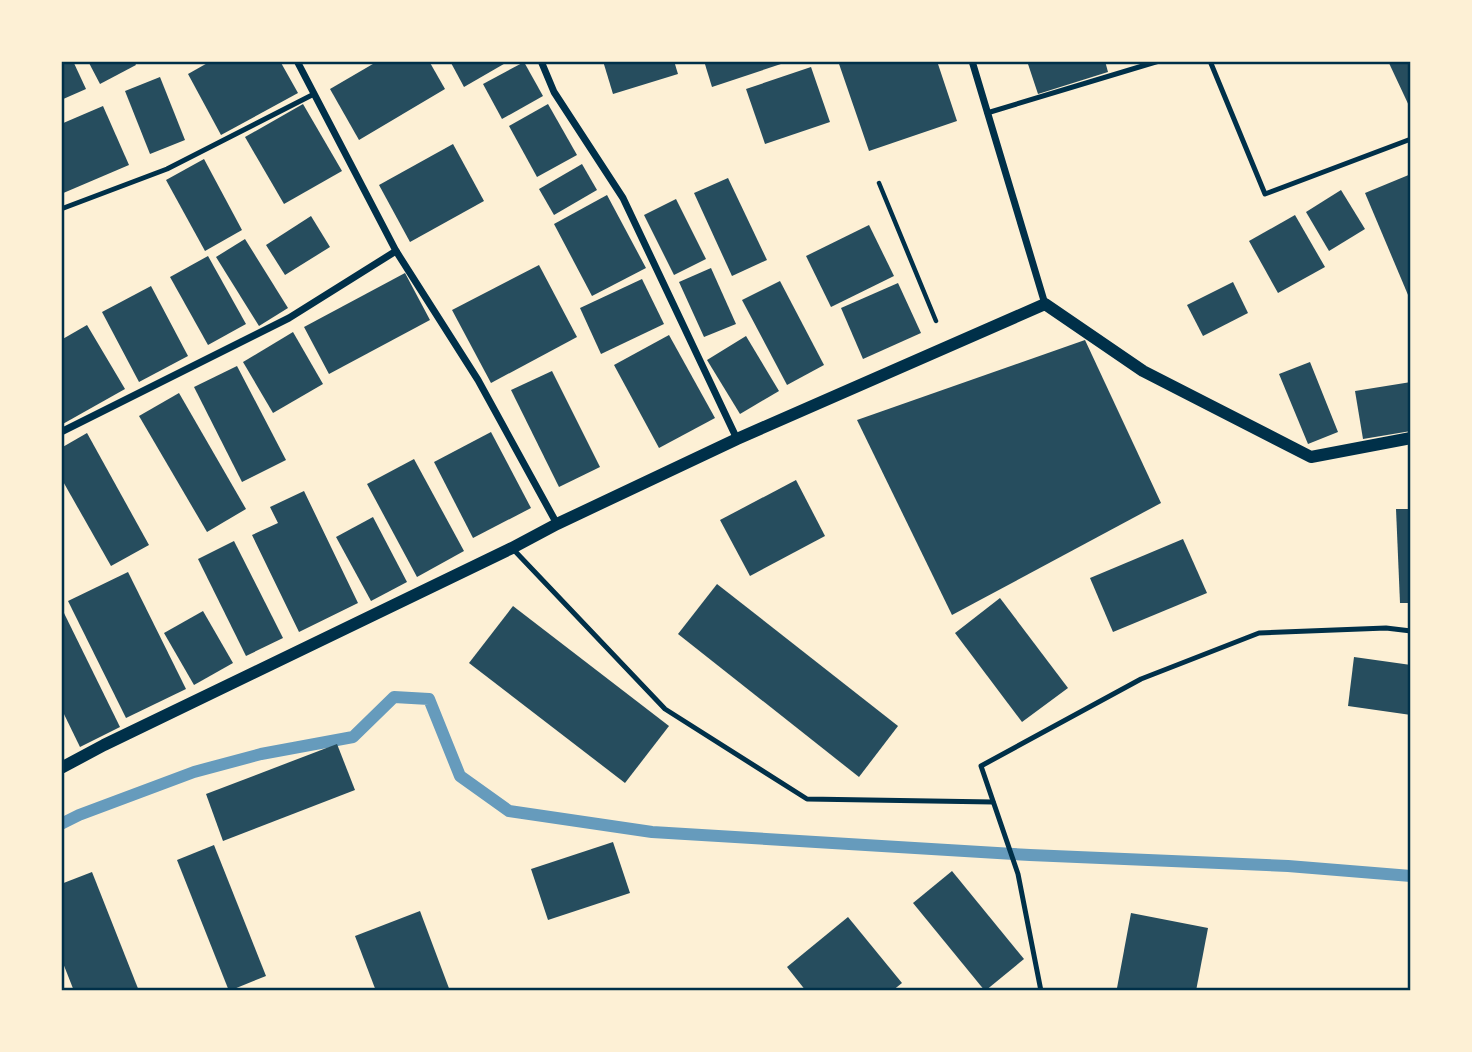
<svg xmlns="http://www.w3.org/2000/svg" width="1472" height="1052" font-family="Montserrat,sans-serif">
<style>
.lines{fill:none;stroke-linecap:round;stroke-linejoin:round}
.stream{stroke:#669bbc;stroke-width:12}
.building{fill:#264d5e}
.path{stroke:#003049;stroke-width:4.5}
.service{stroke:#003049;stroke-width:5}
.minor{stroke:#003049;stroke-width:7}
.tertiary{stroke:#003049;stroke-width:12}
.neatline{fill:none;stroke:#003049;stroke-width:2.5}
</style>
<rect width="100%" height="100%" fill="#fdf0d5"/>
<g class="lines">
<path class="stream" d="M61 824 79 815 194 772 261 754 353 737 394 697 429 699 460 776 509 811 652 832 1030 855 1288 866 1411 876"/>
</g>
<g class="building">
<path d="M61 61H73L86 89 61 100Z"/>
<path d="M88 61H134L136 65 100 84Z"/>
<path d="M211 61H280L298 93 221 135 188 74Z"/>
<path d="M378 61H429L445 89 359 140 330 89Z"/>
<path d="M450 61H509L464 87Z"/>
<path d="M603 61H674L678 74 613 94Z"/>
<path d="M704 61H787V62L712 87Z"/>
<path d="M838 61H937L957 121 869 151Z"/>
<path d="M1027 61H1105L1108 72 1038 94Z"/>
<path d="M1388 61H1411V110Z"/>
<path d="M524 62 543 96 502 119 483 84Z"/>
<path d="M811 67 830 122 765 144 746 89Z"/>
<path d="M160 77 185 140 150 154 125 91Z"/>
<path d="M303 104 342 171 284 204 245 137Z"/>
<path d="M548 104 577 155 537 177 509 126Z"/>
<path d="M103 106 129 165 61 194V124Z"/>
<path d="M453 144 484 201 410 242 379 185Z"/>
<path d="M204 159 242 230 205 251 166 180Z"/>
<path d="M582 164 597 190 554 215 539 189Z"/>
<path d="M1411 174V302L1365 193Z"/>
<path d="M728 178 767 260 732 276 694 193Z"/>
<path d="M1341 190 1365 229 1329 251 1306 212Z"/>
<path d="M607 195 646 268 592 296 554 224Z"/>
<path d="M676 199 706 259 674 275 644 215Z"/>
<path d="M1295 215 1325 267 1278 293 1249 241Z"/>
<path d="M311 216 330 247 285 275 266 245Z"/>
<path d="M869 225 894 276 831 307 806 256Z"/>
<path d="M245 239 288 308 259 326 216 257Z"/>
<path d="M208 256 246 324 208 345 170 277Z"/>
<path d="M539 265 577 337 491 383 452 310Z"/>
<path d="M711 268 736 324 704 337 679 282Z"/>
<path d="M405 273 430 320 329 374 304 327Z"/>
<path d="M642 279 664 324 601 354 580 308Z"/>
<path d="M780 281 824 365 787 385 742 300Z"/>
<path d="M1233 282 1248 313 1203 336 1187 305Z"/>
<path d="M898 283 921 333 863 359 841 308Z"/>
<path d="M151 286 188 356 139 382 102 312Z"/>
<path d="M87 325 125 389 61 425V340Z"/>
<path d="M293 332 323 384 273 413 243 362Z"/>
<path d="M669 335 715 418 659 448 614 365Z"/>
<path d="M746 336 779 391 740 414 707 360Z"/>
<path d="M1085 340 1161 503 952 615 857 420Z"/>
<path d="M1310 362 1338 432 1308 444 1279 374Z"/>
<path d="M237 366 286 460 242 482 194 387Z"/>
<path d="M552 371 600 467 559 487 511 390Z"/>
<path d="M1411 382V431L1363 439 1355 391Z"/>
<path d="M179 393 246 509 207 532 139 416Z"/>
<path d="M491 432 531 508 473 538 434 462Z"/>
<path d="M87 433 149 545 111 566 61 478V448Z"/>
<path d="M414 459 464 551 417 577 367 484Z"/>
<path d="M796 480 825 536 750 576 720 520Z"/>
<path d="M304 491 358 603 299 632 252 535 278 523 270 507Z"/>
<path d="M1396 509H1411V603H1400Z"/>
<path d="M373 517 407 582 371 601 336 537Z"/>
<path d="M1183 539 1207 593 1113 632 1090 578Z"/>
<path d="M234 541 283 638 246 656 198 559Z"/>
<path d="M128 572 186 689 126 718 68 601Z"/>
<path d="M717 584 898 726 859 777 678 634Z"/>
<path d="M1000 598 1068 688 1022 722 955 633Z"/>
<path d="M513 606 669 726 625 783 469 663Z"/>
<path d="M63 611 120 727 80 747 61 708V612Z"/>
<path d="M203 611 233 663 194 685 164 633Z"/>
<path d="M1354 657 1411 665V715L1348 706Z"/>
<path d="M337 744 355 790 223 841 206 794Z"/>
<path d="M613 842 630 893 548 920 531 869Z"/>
<path d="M214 845 266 976 229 991 177 860Z"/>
<path d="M952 871 1024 959 985 991 913 903Z"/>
<path d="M92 872 139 991H74L61 958V884Z"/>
<path d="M420 911 450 991H376L355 936Z"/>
<path d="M1131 913 1208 928 1196 991H1128L1117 988Z"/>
<path d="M848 917 902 983 892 991H806L787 967Z"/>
</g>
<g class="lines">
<path class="path" d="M879 183 936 321"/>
<g class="service">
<path d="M1210 61 1265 194 1411 139"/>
<path d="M987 113 1159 61"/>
<path d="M61 209 167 169 314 94"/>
<path d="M512 548 665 709 807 799 993 802"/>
<path d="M1041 991 1018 874 981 766 1141 679 1259 633 1386 628 1411 631"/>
</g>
<g class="minor">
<path d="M297 61 396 251 478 380 557 524"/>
<path d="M541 61 554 92 623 198 737 439"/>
<path d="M972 61 1045 304"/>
<path d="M61 432 289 318 396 251"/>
</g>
<path class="tertiary" d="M61 768 104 745 512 548 557 524 737 439 1045 304 1143 371 1311 457 1411 438"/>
</g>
<rect width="1472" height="1052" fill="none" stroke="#fdf0d5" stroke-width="126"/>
<rect x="63" y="63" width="1346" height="926" class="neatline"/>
</svg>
